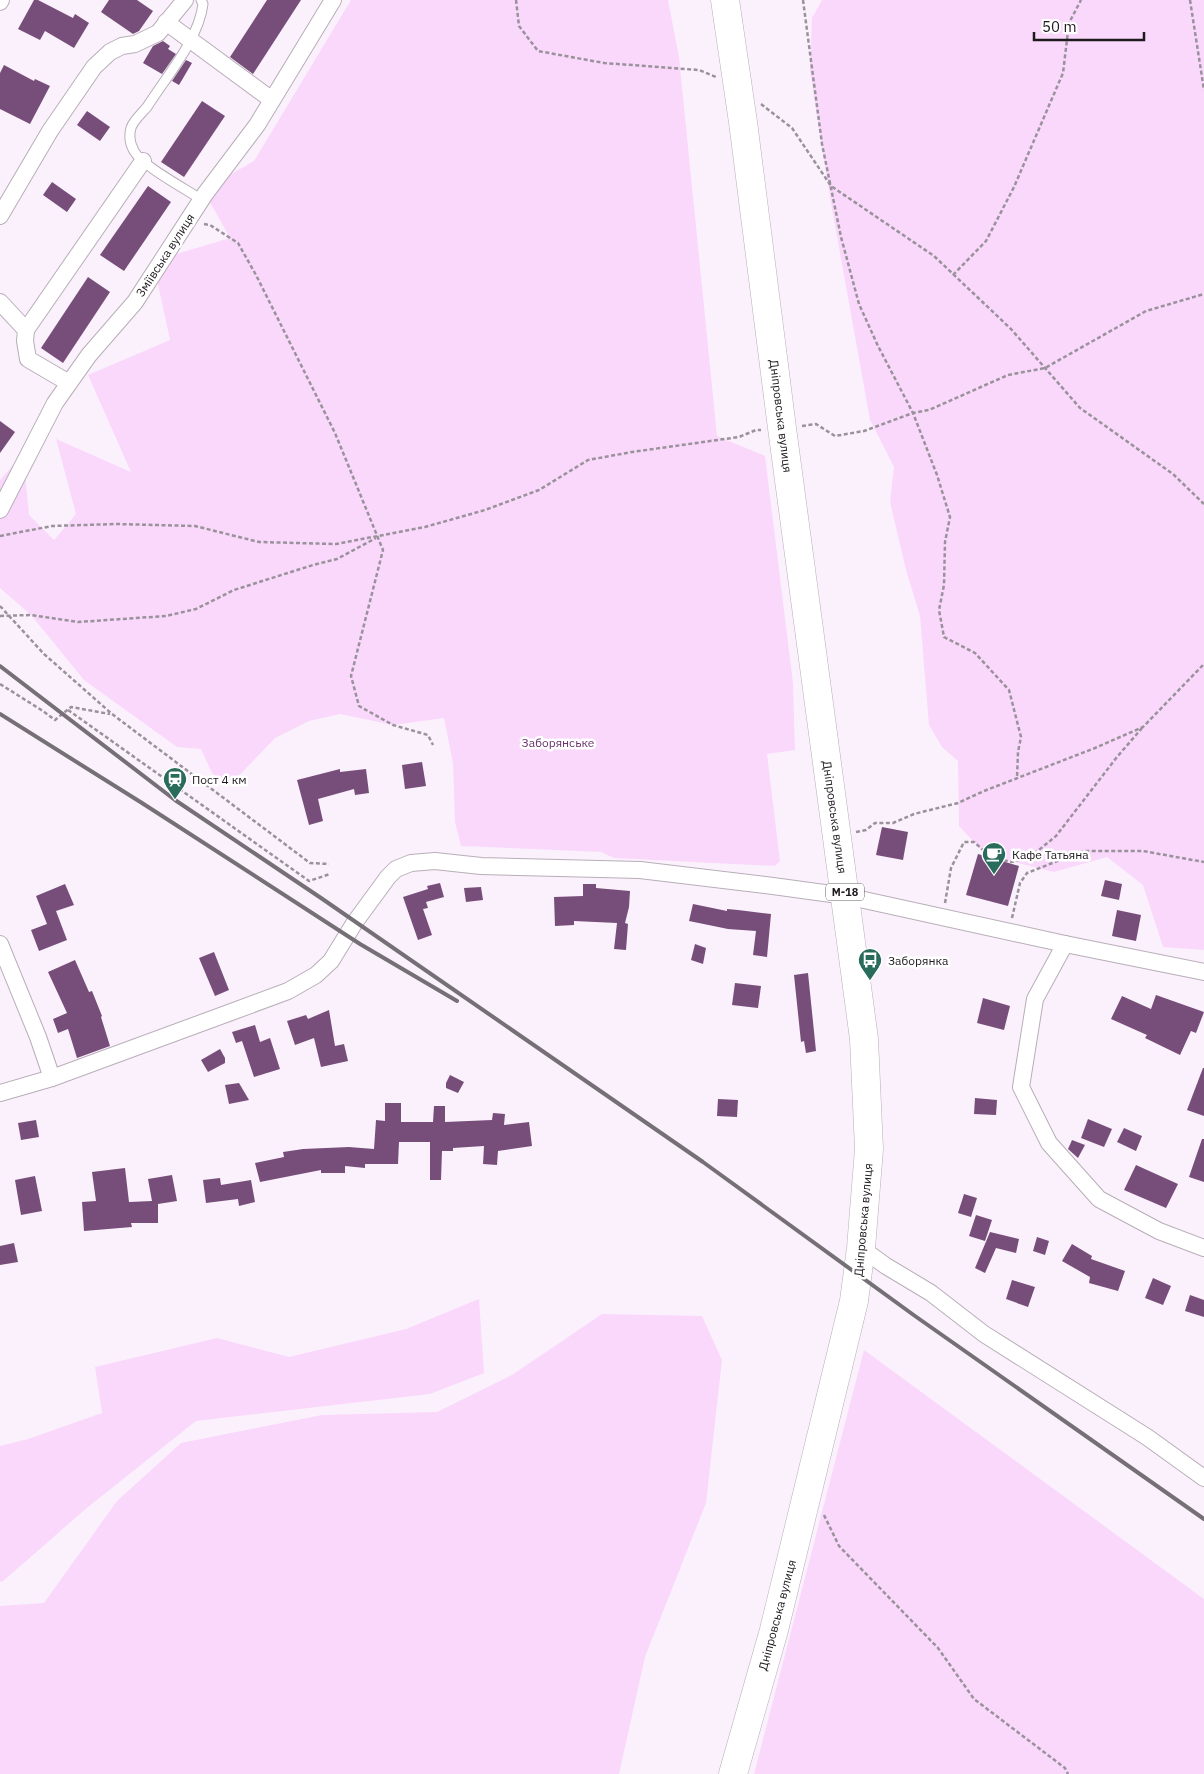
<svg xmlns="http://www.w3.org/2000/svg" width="1204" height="1774" font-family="'IBM Plex Sans',sans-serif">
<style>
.green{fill:#fad8fc}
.building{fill:#774e7a}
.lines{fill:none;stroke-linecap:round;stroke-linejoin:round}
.service-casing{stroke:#b8aeb8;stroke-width:11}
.minor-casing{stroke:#b8aeb8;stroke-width:18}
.trunk-casing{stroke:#b8aeb8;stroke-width:29}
.path{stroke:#99929a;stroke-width:2.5;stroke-dasharray:4 2.5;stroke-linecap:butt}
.service{stroke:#fff;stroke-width:9}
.minor{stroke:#fff;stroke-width:16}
.trunk{stroke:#fff;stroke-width:28}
.rail{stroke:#756f76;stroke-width:4}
.labels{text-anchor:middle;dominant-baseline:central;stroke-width:5;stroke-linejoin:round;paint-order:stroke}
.shield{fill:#fff;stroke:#615e61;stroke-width:1}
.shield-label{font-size:11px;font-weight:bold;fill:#1d191d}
.street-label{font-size:12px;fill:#1d191d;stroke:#fff}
.park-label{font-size:12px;fill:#69326d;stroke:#fff}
.poi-label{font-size:12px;fill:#1d191d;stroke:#fff;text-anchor:start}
</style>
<rect width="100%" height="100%" fill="#fbf1fc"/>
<g class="green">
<path d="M351 0H668L679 57 717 436 765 456 793 683 795 750 767 754 780 861 775 866 614 858 601 852 461 846 455 822 453 763 444 718 393 725 340 714 309 721 275 738 229 786 212 773 201 749 177 747 84 680 31 615 0 588V480L23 454 29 515 54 540 76 514 56 439 131 472 88 375 170 340 153 261 230 238 203 190 254 161Z"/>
<path d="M822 0H1204V950L1163 947 1143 885 1107 857 1054 872 986 855 959 826 958 761 942 747 929 725 920 616 906 570 890 502 894 467 870 420 831 203 810 71 812 18Z"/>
<path d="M479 1299 484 1373 430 1394 196 1421 88 1507 2 1582 0 1581V1446L28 1439 102 1413 95 1367 217 1338 289 1357 406 1329Z"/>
<path d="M602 1314 702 1316 722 1360 706 1503 645 1657 619 1774H0V1606L44 1603 117 1501 181 1443 322 1415 437 1412 512 1375Z"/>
<path d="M864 1350 1204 1599V1774H754Z"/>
</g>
<g class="building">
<path d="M34 0H38L73 18 75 14 89 23 74 48 45 31 40 40 18 29Z"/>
<path d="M109 0H137L153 11 139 31 133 34 101 12Z"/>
<path d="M267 0H301L253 74 230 57Z"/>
<path d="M163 41 170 46 168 49 176 54 162 74 143 63 153 46Z"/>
<path d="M186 60 192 63 179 85 172 81Z"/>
<path d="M4 65 34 81 35 79 50 86 30 124 0 109V73Z"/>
<path d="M202 101 225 116 184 177 161 162Z"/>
<path d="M87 111 110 127 100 141 77 125Z"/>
<path d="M52 182 76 199 67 212 43 195Z"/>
<path d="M148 186 171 202 124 271 100 255Z"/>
<path d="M88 277 110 292 63 363 41 348Z"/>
<path d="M0 421 15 432 0 453Z"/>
<path d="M422 762 426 786 405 789 402 765Z"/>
<path d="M340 769V772L366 769 369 793 355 795 354 789 318 799 323 821 309 825 297 780Z"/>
<path d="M882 827 908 832 903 860 876 855Z"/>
<path d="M978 854 1019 866 1008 906 966 895Z"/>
<path d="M1105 880 1122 884 1119 900 1101 896Z"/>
<path d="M440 883 444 897 426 902 428 908 423 909 432 935 418 940 403 897 428 889 427 886Z"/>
<path d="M65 884 74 905 56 911 67 940 39 951 31 930 47 924 36 896Z"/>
<path d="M583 884H596V888L630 891 629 907 625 923 628 924 626 950 614 949 617 923 574 921V925L555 926 554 897 583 896Z"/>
<path d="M481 887 483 900 466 902 464 888Z"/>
<path d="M693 904 727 911V909L738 910 771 914 767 957 753 955 756 931 728 929 689 921Z"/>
<path d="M1117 910 1141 915 1136 941 1112 936Z"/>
<path d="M695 944 706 948 703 964 691 960Z"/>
<path d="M214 952 229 990 215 996 199 958Z"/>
<path d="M75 960 89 992 92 991 102 1016 101 1017 110 1046 77 1058 68 1029 58 1033 53 1019 67 1013 48 972Z"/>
<path d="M808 973 816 1051 806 1053 804 1041 801 1042 794 975Z"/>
<path d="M735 983 761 986 758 1008 732 1005Z"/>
<path d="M1156 995 1204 1012 1196 1033 1191 1031 1180 1055 1145 1038 1147 1035 1111 1019 1122 996 1151 1009Z"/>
<path d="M983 998 1010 1006 1004 1030 977 1023Z"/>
<path d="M329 1010 335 1046 344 1044 348 1061 321 1067 314 1038 295 1045 287 1021 306 1015 308 1019Z"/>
<path d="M255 1025 260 1042 270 1038 280 1069 254 1077 242 1041 236 1043 232 1032Z"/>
<path d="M220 1049 225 1058V1063L208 1072 201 1060Z"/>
<path d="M1203 1068H1204V1116L1187 1110Z"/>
<path d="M450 1075 464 1082 458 1093 446 1088V1083Z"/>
<path d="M239 1083 249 1100 229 1104 225 1085Z"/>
<path d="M975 1098 997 1100 996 1115 974 1114Z"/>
<path d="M718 1099 738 1100 737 1117 717 1116Z"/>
<path d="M385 1103H401V1122H433L434 1106H445V1122L492 1120 493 1113 505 1114 504 1125 529 1122 532 1146 498 1151 497 1165 483 1164 484 1146 453 1148V1151H442L441 1180H430V1142H399L398 1164H365V1168L345 1166V1173H321V1170L260 1182 255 1163 284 1157 283 1152 303 1149 349 1147 374 1149 376 1120 385 1121Z"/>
<path d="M1088 1119 1112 1129 1104 1147 1081 1138Z"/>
<path d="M36 1120 39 1137 21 1140 18 1123Z"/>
<path d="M1124 1128 1142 1136 1136 1151 1117 1142Z"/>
<path d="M1202 1139H1204V1182L1189 1177Z"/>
<path d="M1072 1140 1085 1145 1078 1158 1068 1149Z"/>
<path d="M1136 1165 1178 1184 1166 1208 1124 1190Z"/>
<path d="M125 1168 129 1202 152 1201 148 1179 172 1175 177 1201 158 1204V1223H131L132 1227 84 1231 82 1202 96 1201 92 1172Z"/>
<path d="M35 1176 42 1211 21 1215 15 1180Z"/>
<path d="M220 1178 221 1185 251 1180 255 1202 239 1206 238 1199 206 1203 203 1180Z"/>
<path d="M964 1194 977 1198 971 1217 958 1213Z"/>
<path d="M976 1215 992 1220 985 1241 969 1236Z"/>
<path d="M990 1232 1019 1239 1016 1253 996 1248 985 1273 975 1268Z"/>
<path d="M1037 1237 1049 1241 1045 1255 1033 1251Z"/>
<path d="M14 1243 18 1262 0 1265V1246Z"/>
<path d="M1072 1244 1092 1256 1091 1259 1125 1271 1118 1291 1089 1283 1090 1277 1062 1261Z"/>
<path d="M1153 1278 1171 1286 1163 1305 1145 1298Z"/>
<path d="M1012 1280 1035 1287 1028 1307 1006 1299Z"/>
<path d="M1190 1295 1204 1300V1317L1185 1311Z"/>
</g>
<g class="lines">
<g class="service-casing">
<path id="service" d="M201 0 203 4C199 39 166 77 147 107 142 113 133 121 131 128 129 135 130 144 134 151 142 166 186 189 202 200"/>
</g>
<g class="minor-casing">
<g id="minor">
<path d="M0 2 1 0"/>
<path d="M166 22 272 100"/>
<path d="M0 216 50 131 94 67 110 52 122 46 135 44 158 33 185 0"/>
<path d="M0 302 26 330 25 341 28 359 69 383"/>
<path d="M26 330 143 161"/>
<path d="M0 510 55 403 89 355 135 302 205 194 257 125 333 0"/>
<path d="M0 944 38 1037 52 1078"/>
<path d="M1065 944 1035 999 1021 1087 1049 1143 1099 1199 1159 1231 1204 1248"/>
<path d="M0 1093 52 1078 234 1011 288 991 316 975 331 961 355 922 388 877 396 869 411 863 435 861 481 866 640 870 773 886 846 896 1065 944 1204 972"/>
<path d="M861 1248 886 1266 931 1293 984 1334 1147 1437 1204 1478"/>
</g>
</g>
<g class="trunk-casing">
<path id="trunk" d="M725 0 743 122 782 428 864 1039 869 1149 861 1248 854 1301 774 1630 733 1774"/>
</g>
<g class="path">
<path d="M516 0 519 26 538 51 604 63 699 70 716 77"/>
<path d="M803 0 822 144 841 237 859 304 878 346 913 413 937 475 950 517 945 542 944 585 939 610 944 637 975 653 1009 690 1021 737 1018 752 1017 778"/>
<path d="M1190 0 1204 90"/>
<path d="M761 104 792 128 831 186 934 256 1011 329 1080 408 1173 474 1204 504"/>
<path d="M204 224 210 225 238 243 256 275 335 433 383 550 351 676 359 706 393 725 428 735 433 745"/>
<path d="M953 275 986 241 1014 187 1063 73 1069 23 1081 0"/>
<path d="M802 426 816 424 835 436 864 431 913 413 929 410 1008 375 1045 368 1146 311 1204 294"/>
<path d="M0 536 52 526 116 524 195 526 259 542 336 544 425 527 485 510 539 490 588 460 632 452 739 437 756 430H761"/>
<path d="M0 606 44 654 112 714 310 863 329 864"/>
<path d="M0 616 31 615 78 622 166 616 196 609 234 590 313 565 337 559 376 538"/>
<path d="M0 684 43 711 55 720 71 707 110 714"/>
<path d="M68 710 309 881 330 874"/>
<path d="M856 832 866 830 875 823H893L914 814 958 803 984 791 1095 748 1143 727 1204 664"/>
<path d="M945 903 951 868 964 842H974L991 857 1011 862 1029 858 1056 836 1117 757 1142 728"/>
<path d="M1012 918 1020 883 1027 873 1083 851H1143L1204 862"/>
<path d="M824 1515 839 1546 938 1648 974 1699 1065 1768 1068 1774"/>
</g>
<use href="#service" class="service"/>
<use href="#minor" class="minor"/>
<use href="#trunk" class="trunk"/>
<g class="rail">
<path d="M0 666 175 800 321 898 703 1162 915 1316 1204 1519"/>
<path d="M0 714 142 803 360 944 457 1001"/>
</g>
</g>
<defs>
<g id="station-pin" transform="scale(1.25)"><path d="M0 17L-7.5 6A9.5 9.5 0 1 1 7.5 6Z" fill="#2a6c5b" stroke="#fff"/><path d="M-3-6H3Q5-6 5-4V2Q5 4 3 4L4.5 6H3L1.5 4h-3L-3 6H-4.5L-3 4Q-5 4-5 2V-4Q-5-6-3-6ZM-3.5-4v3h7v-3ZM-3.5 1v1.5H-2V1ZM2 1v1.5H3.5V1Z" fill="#fff"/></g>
<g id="cafe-pin" transform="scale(1.25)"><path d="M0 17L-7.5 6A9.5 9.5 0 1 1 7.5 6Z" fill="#2a6c5b" stroke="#fff"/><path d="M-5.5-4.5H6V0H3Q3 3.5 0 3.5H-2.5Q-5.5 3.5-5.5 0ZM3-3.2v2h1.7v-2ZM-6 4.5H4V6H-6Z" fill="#fff"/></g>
<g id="bus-pin" transform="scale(1.25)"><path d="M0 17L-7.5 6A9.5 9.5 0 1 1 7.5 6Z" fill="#2a6c5b" stroke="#fff"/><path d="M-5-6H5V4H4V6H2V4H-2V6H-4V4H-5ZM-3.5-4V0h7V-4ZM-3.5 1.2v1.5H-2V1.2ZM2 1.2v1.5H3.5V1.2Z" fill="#fff"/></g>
</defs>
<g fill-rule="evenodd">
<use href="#station-pin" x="175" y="779"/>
<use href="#cafe-pin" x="994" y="854"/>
<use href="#bus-pin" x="870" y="960"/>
</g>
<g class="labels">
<rect class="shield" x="826" y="883.5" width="38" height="17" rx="4"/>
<g class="shield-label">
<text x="845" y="892">М-18</text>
</g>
<g class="street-label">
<text transform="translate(165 255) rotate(-57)">Зміївська вулиця</text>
<text transform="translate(781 416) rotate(83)">Дніпровська вулиця</text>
<text transform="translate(835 817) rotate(82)">Дніпровська вулиця</text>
<text transform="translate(863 1220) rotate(-85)">Дніпровська вулиця</text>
<text transform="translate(777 1615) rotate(-75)">Дніпровська вулиця</text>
</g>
<g class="park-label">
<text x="558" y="742">Заборянське</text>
</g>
<g class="poi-label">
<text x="192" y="779">Пост 4 км</text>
<text x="1012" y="854">Кафе Татьяна</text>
<text x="888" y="960">Заборянка</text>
</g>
</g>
<path d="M1034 32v8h110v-8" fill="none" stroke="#1d191d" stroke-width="2.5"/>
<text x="1042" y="32" font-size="15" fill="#1d191d" stroke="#ffffff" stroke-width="4" paint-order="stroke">50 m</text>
</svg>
